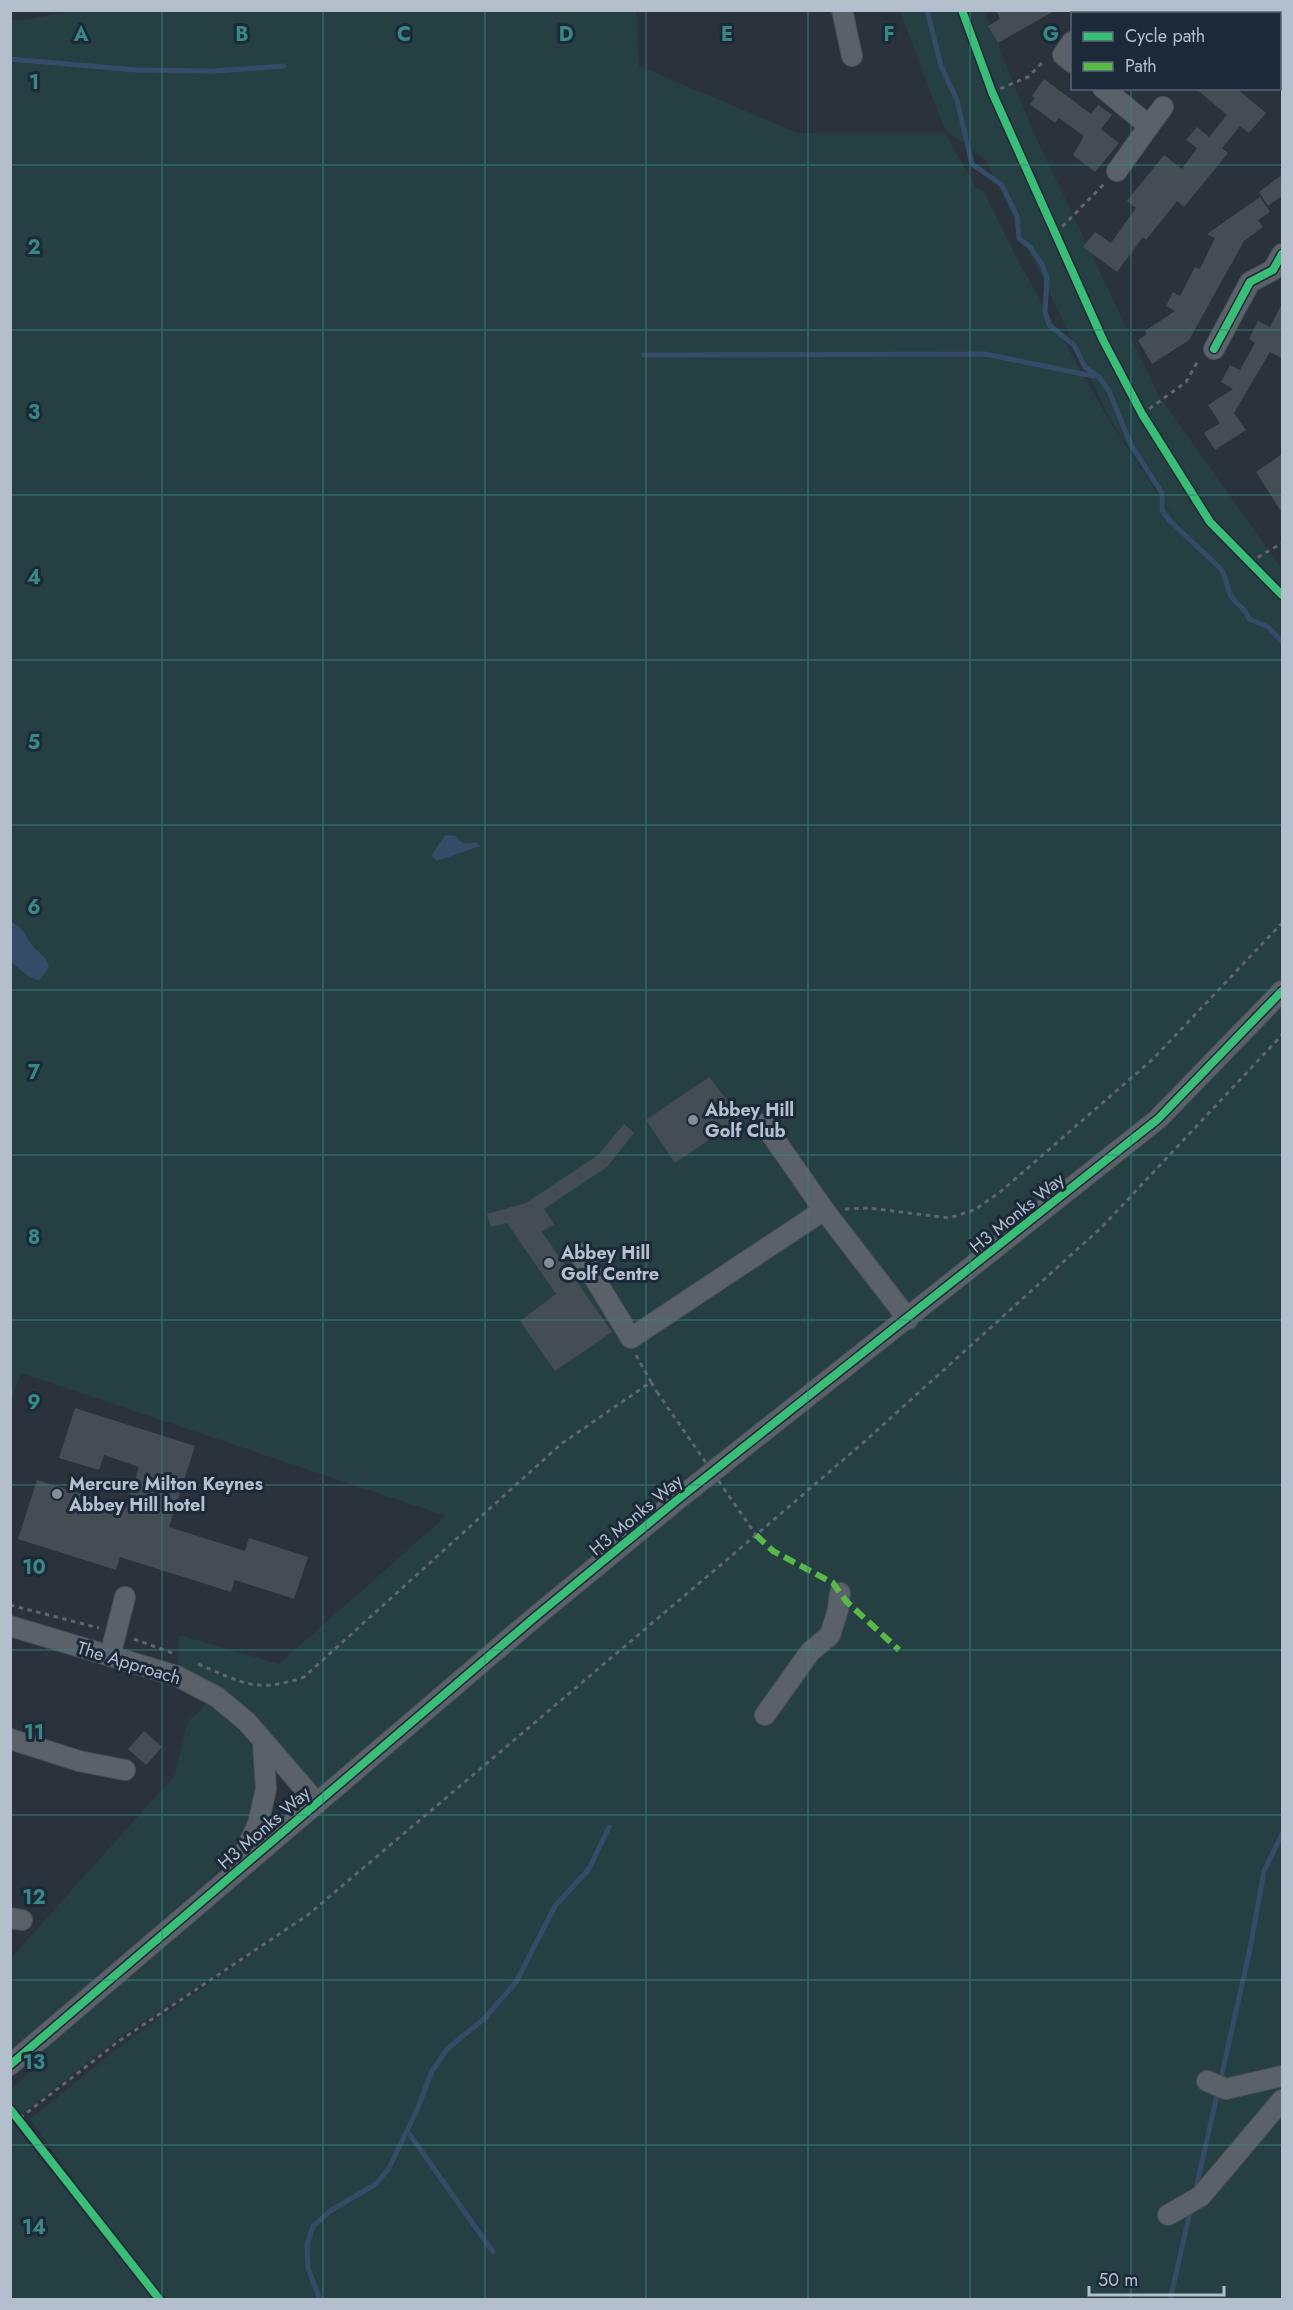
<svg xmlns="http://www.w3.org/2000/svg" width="1293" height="2310" font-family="Jost,sans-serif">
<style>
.green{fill:#263f43}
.water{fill:#344c67}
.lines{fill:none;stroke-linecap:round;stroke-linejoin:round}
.stream{stroke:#344c67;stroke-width:5}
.building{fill:#444c54}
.minor-casing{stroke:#494f56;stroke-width:22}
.path{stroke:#5e656c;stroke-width:3;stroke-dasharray:4.5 4.5;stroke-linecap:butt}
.minor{stroke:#5b6169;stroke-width:20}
.path-bridge{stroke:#5e656c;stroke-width:3;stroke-dasharray:4.5 4.5;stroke-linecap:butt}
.quiet{stroke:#58b947;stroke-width:6;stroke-dasharray:12 6;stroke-linecap:butt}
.cycleway-casing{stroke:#1c2938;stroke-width:11}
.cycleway{stroke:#3abd76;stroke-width:8}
.grid{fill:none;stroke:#388886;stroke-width:1.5;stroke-opacity:0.55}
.poi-dot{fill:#848e9a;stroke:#1c2938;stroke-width:2}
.labels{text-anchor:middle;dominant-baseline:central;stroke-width:6;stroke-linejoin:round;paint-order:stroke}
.poi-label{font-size:18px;font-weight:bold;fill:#b4bfcd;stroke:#1c2938;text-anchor:start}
.street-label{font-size:18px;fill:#b4bfcd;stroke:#1c2938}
.grid-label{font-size:20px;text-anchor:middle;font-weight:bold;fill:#388886;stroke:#1c2938;stroke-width:6;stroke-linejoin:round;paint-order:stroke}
</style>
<rect width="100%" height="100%" fill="#2a333c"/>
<g class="green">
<path d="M78 10 636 11 639 66 798 133H945L976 188 983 190 1021 266 1110 422 1212 575 1110 419 986 160 945 130 900 11H984L1034 133 1159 396 1282 569V2299H160L30 2119 122 2045 288 1928 117 2039 22 2114 11 2102V2090L35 2067 31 2061 321 1808 263 1742 177 1676 179 1635 279 1664 446 1516 21 1373 11 1400V20H25Z"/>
<path d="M207 1701 245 1736 256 1755 259 1788 251 1823 212 1877 14 2049 11 2046V1958L175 1775 187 1722 200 1711Z"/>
<path d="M11 2122 21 2134 152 2299H11Z"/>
</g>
<g class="water">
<path d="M445 835 456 836C462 845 466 844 476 842L480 846 437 861 431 856Z"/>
<path d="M10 921C28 930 25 939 36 950 43 956 47 957 49 968L39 981 28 976 11 962Z"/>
</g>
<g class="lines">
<g class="stream">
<path d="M927 10 941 66 957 100 972 164 1002 185 1017 216 1019 238 1030 247 1042 264 1047 278 1045 311 1049 325 1074 345 1085 367 1099 377 1109 391 1131 445 1162 493V510L1169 520 1220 568C1227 577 1226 587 1231 596 1237 606 1244 605 1249 619L1268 627 1282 642"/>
<path d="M10 59 136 70 215 71 284 66"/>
<path d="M644 355 985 354 1093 376"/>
<path d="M1220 2082 1250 1949 1264 1871 1282 1834"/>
<path d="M408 2132 493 2252"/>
<path d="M1195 2193 1218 2091"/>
<path d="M320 2300 308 2268 307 2245 313 2226 330 2211 376 2184 389 2168 417 2110 432 2071 447 2049 485 2018 516 1982 555 1906 589 1869 609 1827"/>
<path d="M1170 2300 1191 2208"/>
</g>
</g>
<g class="building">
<path d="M996 10H1056L998 43 988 26 1000 19Z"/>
<path d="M1044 79 1091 114 1098 105 1112 115 1101 129 1119 143 1095 172 1073 155 1084 136 1059 118 1055 123 1030 104 1035 98 1032 96Z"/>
<path d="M1195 88H1236L1266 113 1249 133 1240 126 1222 148 1228 153 1184 207 1177 201 1146 240 1143 237 1117 272 1083 247 1095 232 1111 243 1136 208 1127 201 1164 155 1182 169 1197 148 1186 140 1197 127 1209 137 1227 115Z"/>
<path d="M1282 175V196L1268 206 1259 192Z"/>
<path d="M1260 197 1270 212 1258 220 1263 227 1244 241 1189 340 1152 364 1138 340 1147 334 1145 331 1175 311 1166 306 1173 292 1180 296 1195 267 1200 269 1215 238 1207 234Z"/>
<path d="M1282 304V358L1270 352 1234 413 1246 430 1215 450 1204 433 1220 423 1208 405 1233 389 1221 382 1230 365 1240 370 1255 343 1249 339 1258 321 1270 327Z"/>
<path d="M1282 454V513L1256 472Z"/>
<path d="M709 1077 741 1118 675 1163 646 1120Z"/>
<path d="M624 1124 634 1133 607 1167 544 1209 554 1224 542 1232 612 1332 555 1371 520 1321 556 1294 507 1223 491 1227 487 1214 526 1203 598 1155Z"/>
<path d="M75 1408 195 1446 169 1527 245 1551 249 1538 308 1557 294 1599 235 1580 231 1592 120 1557 116 1570 18 1539 37 1480 126 1508 139 1467 104 1455 99 1470 59 1458Z"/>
<path d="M144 1731 162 1747 146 1765 128 1749Z"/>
</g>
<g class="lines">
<g class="minor-casing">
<g id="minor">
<path d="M842 10 852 56"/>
<path d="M1093 14 1095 10"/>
<path d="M1072 42 1063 55 1072 62"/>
<path d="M1103 88 1149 126 1163 107"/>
<path d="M1117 171 1149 126"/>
<path d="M1214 349 1250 282 1273 270 1282 254"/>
<path d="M764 1124 824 1210"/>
<path d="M579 1253 631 1338 824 1210 908 1319"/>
<path d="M10 1626 177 1676 217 1697 247 1722 316 1802"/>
<path d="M110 1656 125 1597"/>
<path d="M765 1715 810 1652 830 1635 838 1610 840 1593"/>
<path d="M10 1739 79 1761 125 1770"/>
<path d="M239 1864 258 1824 266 1789 263 1742"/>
<path d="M10 1918 22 1920"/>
<path d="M10 2065 535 1617 677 1500 1158 1119 1282 991"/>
<path d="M1207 2081 1226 2089 1282 2076"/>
<path d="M1168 2215 1201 2196 1282 2100"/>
</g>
</g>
<g class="path">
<path d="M992 92 1028 77 1045 60"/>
<path d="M1056 233 1105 183"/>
<path d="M1142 414 1186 382 1199 359"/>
<path d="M1250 562 1282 543"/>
<path d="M845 1209 869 1208 949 1218 974 1210 999 1193 1153 1059 1282 923"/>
<path d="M636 1355 651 1382"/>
<path d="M10 1605 99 1628"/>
<path d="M134 1639 175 1654"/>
<path d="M198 1664C241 1682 256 1694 304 1677L561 1444 651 1382 657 1392"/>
<path d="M20 2118 119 2041 309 1914 756 1535 864 1442 1102 1227 1282 1035"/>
</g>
<use href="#minor" class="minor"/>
<path class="path-bridge" d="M657 1392 756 1535"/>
<path class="quiet" d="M756 1535 773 1551 833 1583 846 1601 899 1650"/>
<g class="cycleway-casing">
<g id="cycleway">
<path d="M962 10 992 92 1103 340 1142 414 1210 522 1282 595"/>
<path d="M1214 349 1250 282 1273 270 1282 254"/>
<path d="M10 2065 535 1617 677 1500 1158 1119 1282 991"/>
<path d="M10 2109 160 2300"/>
</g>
</g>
<use href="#cycleway" class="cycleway"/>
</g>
<path class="grid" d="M162 10V2300M323 10V2300M485 10V2300M646 10V2300M808 10V2300M970 10V2300M1131 10V14M1131 88V2300M10 165H1282M10 330H1282M10 495H1282M10 660H1282M10 825H1282M10 990H1282M10 1155H1282M10 1320H1282M10 1485H1282M10 1650H1282M10 1815H1282M10 1980H1282M10 2145H1282"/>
<g class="poi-dot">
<circle cx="693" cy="1120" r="6"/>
<circle cx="549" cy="1263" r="6"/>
<circle cx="57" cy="1494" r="6"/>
</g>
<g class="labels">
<g class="poi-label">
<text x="705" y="1110">Abbey Hill<tspan x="705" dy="21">Golf Club</tspan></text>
<text x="561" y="1253">Abbey Hill<tspan x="561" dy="21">Golf Centre</tspan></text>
<text x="69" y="1484">Mercure Milton Keynes<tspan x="69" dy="21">Abbey Hill hotel</tspan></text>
</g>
<g class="street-label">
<text transform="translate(1017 1213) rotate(-39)">H3 Monks Way</text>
<text transform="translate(636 1515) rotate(-40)">H3 Monks Way</text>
<text transform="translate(129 1663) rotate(17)">The Approach</text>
<text transform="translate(264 1828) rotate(-41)">H3 Monks Way</text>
</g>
</g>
<g class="grid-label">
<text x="81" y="41">A</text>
<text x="242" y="41">B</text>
<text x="404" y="41">C</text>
<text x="566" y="41">D</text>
<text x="727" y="41">E</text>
<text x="889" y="41">F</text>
<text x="1051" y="41">G</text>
<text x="34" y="89">1</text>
<text x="34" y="254">2</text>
<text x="34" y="419">3</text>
<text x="34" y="584">4</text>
<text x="34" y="749">5</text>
<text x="34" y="914">6</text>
<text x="34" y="1079">7</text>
<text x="34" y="1244">8</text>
<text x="34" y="1409">9</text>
<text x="34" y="1574">10</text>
<text x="34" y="1739">11</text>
<text x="34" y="1904">12</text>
<text x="34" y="2069">13</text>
<text x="34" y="2234">14</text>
</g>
<rect width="1293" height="2310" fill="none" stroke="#b4bfcd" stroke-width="24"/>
<rect x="1071" y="12" width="210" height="78" fill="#1c2938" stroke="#596574" stroke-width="1.5"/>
<rect x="1083" y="32" width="30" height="9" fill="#3abd76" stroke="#596574" stroke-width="1.5"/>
<text x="1125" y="42" font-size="18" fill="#b4bfcd">Cycle path</text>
<rect x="1083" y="62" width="30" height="9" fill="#58b947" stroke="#596574" stroke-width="1.5"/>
<text x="1125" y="72" font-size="18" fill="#b4bfcd">Path</text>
<path d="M1089 2286v9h135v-9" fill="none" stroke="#b4bfcd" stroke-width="3"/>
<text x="1098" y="2286" font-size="18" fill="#b4bfcd" stroke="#1c2938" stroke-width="4.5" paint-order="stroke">50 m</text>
</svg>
